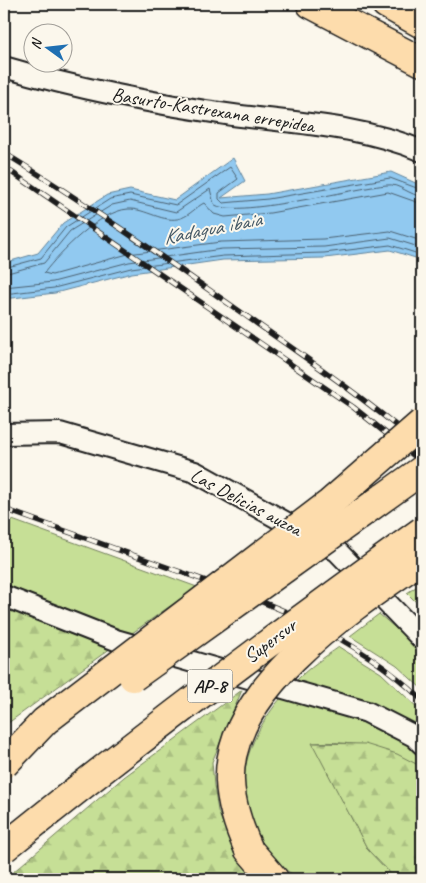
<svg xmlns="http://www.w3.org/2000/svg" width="426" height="883" font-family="Caveat,sans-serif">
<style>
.green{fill:#c6df96;stroke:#717e59}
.forest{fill:url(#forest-firs);stroke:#717e59}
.water{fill:#91c9f0;stroke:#62849b}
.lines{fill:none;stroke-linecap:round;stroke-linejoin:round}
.shore{stroke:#4b6171;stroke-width:1}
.minor-casing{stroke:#1c1c1c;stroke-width:24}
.highway-casing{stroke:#1c1c1c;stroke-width:31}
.minor{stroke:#fbf7ec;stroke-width:20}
.highway{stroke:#fddcac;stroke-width:28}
.rail-casing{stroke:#1c1c1c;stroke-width:5.5}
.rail{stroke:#fbf7ec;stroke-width:4;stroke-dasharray:11;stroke-linecap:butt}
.highway-bridge-casing{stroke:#1c1c1c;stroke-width:31;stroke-linecap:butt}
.highway-bridge{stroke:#fddcac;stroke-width:28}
.labels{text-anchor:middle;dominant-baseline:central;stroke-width:4;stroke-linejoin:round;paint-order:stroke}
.shield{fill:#fbf7ec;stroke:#5f5e5a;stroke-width:1}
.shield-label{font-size:19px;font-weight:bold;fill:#1c1c1c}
.street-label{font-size:20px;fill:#1c1c1c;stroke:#fbf7ec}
.water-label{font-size:21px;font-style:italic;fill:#455966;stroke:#fbf7ec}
</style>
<defs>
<pattern id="forest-firs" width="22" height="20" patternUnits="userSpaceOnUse" patternTransform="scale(1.25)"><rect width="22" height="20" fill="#c6df96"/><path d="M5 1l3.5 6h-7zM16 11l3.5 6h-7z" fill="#aabf81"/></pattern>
</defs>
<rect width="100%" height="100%" fill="#fbf7ec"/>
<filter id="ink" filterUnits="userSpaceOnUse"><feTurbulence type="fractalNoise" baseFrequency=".02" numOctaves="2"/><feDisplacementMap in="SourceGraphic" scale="10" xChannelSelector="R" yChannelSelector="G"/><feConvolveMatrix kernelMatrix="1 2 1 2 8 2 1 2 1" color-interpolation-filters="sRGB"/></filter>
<g filter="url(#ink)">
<g class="green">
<path d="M4 517 197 587 111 648 4 608Z"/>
<path d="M422 583V608L407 593Z"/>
<path d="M379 614 422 651V689L397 666 350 636Z"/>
<path d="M339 647 381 673 422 712V767C387 749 352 740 313 743L368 850 396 879C381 879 310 883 301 879 283 871 264 851 255 834 226 776 256 722 297 680 309 667 325 657 339 647Z"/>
</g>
<g class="forest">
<path d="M4 608 111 648 4 726Z"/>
<path d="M242 690 212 762 214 786 218 811 236 857 256 879H5L124 777Z"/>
<path d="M312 743 365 744 397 754 422 767V879H396L368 850Z"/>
</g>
<path class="water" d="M233 158 245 181 221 198 267 194 391 172 420 185 422 186V260L390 250 325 258 223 260 132 273 55 293 4 299V263L38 253 63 223 107 195 130 190 175 200Z"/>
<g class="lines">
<g class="shore">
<path d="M422 204 388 192 270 213 225 217 214 214 204 203C196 207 190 215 181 218 164 224 145 208 128 209 100 211 60 252 44 273L52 275 128 254 221 242 323 239 390 231 422 241"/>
<path d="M4 268 41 258 66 227 110 199 130 195 176 205 230 167 238 179 219 193V199L223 203 268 199 390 178 422 190"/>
<path d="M4 274 44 263 70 231 112 205 130 201 176 212 210 189 214 204C231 220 358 187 387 185 399 183 410 196 422 196"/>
<path d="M4 287 53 282 129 262 222 249 324 247 390 238 422 248"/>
<path d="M4 294 54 288 131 268 223 256 324 253 390 245 422 255"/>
</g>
<g class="minor-casing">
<g id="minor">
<path d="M4 67C79 89 155 104 233 115 296 123 364 126 422 151"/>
<path d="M4 434 60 433 195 472 337 551 422 639"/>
<path d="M4 596 116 640 367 712 414 736 422 744"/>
</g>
</g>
<g class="highway-casing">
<g id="highway">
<path d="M311 4 422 62"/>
<path d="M386 4 422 24"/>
<path d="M249 850 274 879"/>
</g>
</g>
<use href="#minor" class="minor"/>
<use href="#highway" class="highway"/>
<g class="rail-casing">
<g id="rail">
<path d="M4 153C88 204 168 261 249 318 308 359 367 400 422 447"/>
<path d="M4 167 353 407 422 462"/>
<path d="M4 509C60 529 116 549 172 569 262 600 353 632 422 700"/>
</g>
</g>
<use href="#rail" class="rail"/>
<g class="highway-bridge-casing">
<g id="highway-bridge">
<path d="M133 677 422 470"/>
<path d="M4 764 45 721 330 503 422 423"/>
<path d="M4 848C140 738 280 633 422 531"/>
<path d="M249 850C239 828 231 806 230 781 226 688 355 605 422 559"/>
</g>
</g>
<use href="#highway-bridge" class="highway-bridge"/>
</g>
</g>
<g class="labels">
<rect class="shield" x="187.5" y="669.5" width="45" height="33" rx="4"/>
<g class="shield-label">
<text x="210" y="686">AP-8</text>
</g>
<g class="street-label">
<text transform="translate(213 110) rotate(9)">Basurto-Kastrexana errepidea</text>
<text transform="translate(246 502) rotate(28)">Las Delicias auzoa</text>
<text transform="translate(270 641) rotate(-37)">Supersur</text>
</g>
<g class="water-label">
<text transform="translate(212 228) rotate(-11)">Kadagua ibaia</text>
</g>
</g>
<rect width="426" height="883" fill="none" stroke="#fbf7ec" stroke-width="20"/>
<rect x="10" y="10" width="406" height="863" fill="none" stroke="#1c1c1c" stroke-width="2" filter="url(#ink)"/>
<g transform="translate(48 48) rotate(285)"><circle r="24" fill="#fbf7ec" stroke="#a29f99"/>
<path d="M0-4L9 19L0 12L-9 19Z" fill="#1f6fb2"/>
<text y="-8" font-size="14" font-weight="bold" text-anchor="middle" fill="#1c1c1c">N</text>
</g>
</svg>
